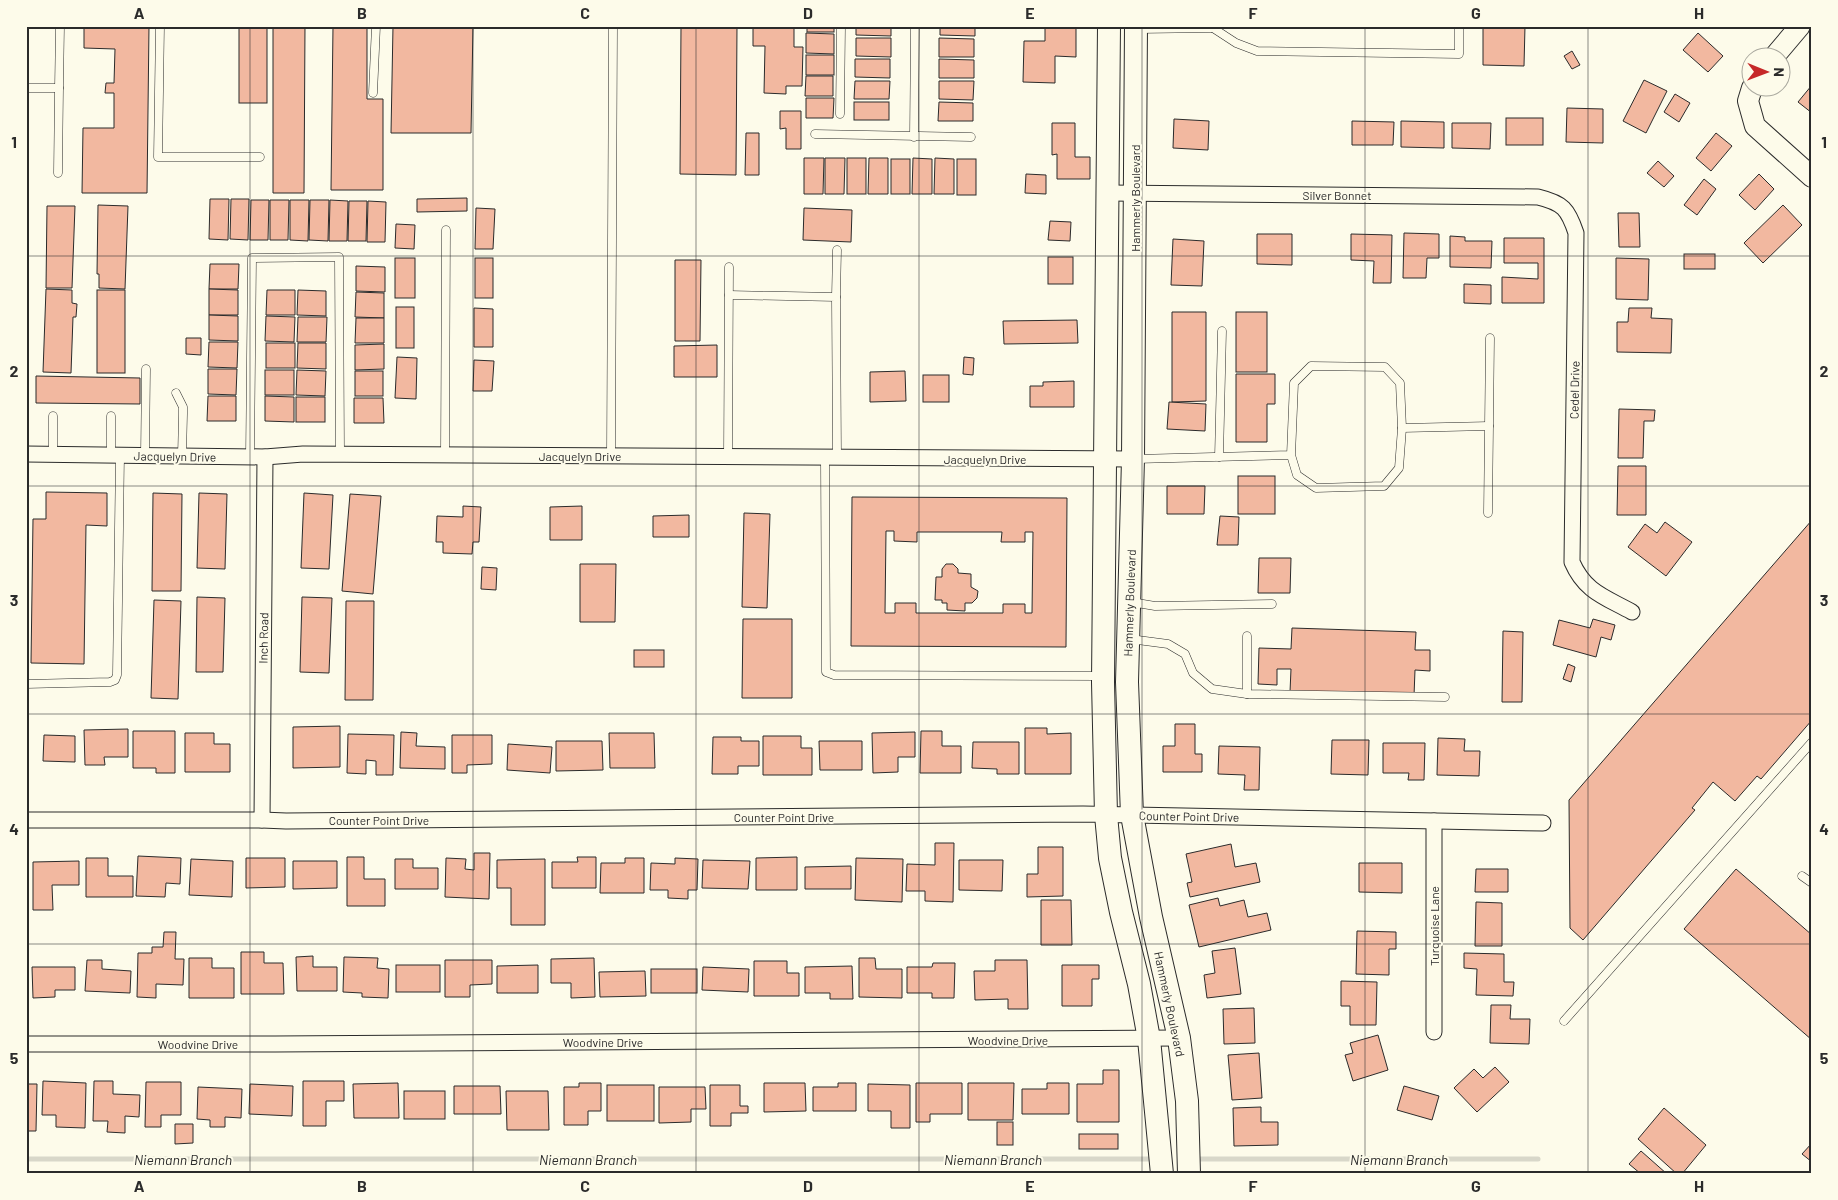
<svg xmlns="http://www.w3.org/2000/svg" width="1838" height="1200" font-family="Barlow,sans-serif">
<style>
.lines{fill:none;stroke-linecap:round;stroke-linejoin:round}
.stream{stroke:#d8d7c9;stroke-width:5}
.building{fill:#f2b8a0;stroke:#2b2b2b;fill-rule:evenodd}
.service-casing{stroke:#2b2b2b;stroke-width:9}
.minor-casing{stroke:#2b2b2b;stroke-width:17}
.tertiary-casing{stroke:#2b2b2b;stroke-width:22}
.secondary-casing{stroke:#2b2b2b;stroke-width:24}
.service{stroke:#fdfbea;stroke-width:8}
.minor{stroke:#fdfbea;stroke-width:15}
.tertiary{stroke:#fdfbea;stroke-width:20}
.secondary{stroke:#fdfbea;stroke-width:22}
.grid{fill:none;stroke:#2b2b2b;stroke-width:1;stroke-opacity:0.55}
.labels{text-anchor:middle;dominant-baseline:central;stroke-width:4;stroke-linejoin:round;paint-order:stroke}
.street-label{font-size:12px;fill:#2b2b2b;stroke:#fdfbea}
.water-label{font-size:14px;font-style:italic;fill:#2b2b2b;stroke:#fdfbea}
.neatline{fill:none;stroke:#2b2b2b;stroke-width:2}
.grid-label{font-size:16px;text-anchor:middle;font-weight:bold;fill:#2b2b2b}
</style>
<rect width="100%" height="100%" fill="#fdfbea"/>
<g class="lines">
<g class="stream">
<path d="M26 1159H1151"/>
<path d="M1199 1159H1538"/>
</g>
</g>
<g class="building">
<path d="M84 26H149L147 193H82L83 128H114V93H105L106 83H114L115 49 84 48Z"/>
<rect x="239" y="26" width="28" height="77"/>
<path d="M273 26H305L304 193H273Z"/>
<path d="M333 26H367V99H383V190H331Z"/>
<path d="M393 26H473L471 133H391Z"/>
<path d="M681 26H737L736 175 680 174Z"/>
<path d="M753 26H794V47H803L802 86H786V94L764 93 765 46H753Z"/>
<rect x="807" y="26" width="27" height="6"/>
<path d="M856 26H891V36L856 35Z"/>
<path d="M940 26H975V36L940 35Z"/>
<path d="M1045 26H1076V57L1055 56V83L1023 82 1024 41H1045Z"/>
<path d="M1483 26H1525L1524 66 1483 65Z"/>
<path d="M806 33 834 34V54L806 53Z"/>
<path d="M1698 33 1723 56 1708 72 1683 50Z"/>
<path d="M856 38H891V57L856 56Z"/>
<path d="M939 38 974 39V57H939Z"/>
<path d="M1572 51 1580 65 1572 69 1564 56Z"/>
<rect x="806" y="55" width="28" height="20"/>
<path d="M855 59H890V78L855 77Z"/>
<path d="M939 59 974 60V78H939Z"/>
<path d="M806 76H833V96H805Z"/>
<path d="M1644 80 1667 91 1646 133 1623 121Z"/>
<path d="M855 81H890L889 99H854Z"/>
<path d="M939 81H974L973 100 939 99Z"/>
<path d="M1812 85V113L1798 102Z"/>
<path d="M1675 94 1690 103 1679 122 1664 112Z"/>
<path d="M806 98H834L833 118H806Z"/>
<rect x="854" y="102" width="35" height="18"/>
<path d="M939 102 973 103V121H938Z"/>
<path d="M1567 108 1603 109V143L1566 142Z"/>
<path d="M780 111H801V149H786V128L780 129Z"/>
<rect x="1506" y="118" width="37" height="27"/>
<path d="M1174 119 1209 121 1208 150 1173 148Z"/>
<path d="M1352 121 1394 122 1393 145H1352Z"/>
<path d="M1401 121 1444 122V148L1401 147Z"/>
<path d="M1052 123H1075V157H1090V179H1057V154L1052 155Z"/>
<path d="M1452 123H1491L1490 149 1452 148Z"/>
<path d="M746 133H759V175H745Z"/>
<path d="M1716 133 1732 146 1711 171 1696 158Z"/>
<path d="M804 158H824L823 194H804Z"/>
<path d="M825 158H845L844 194H825Z"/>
<rect x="847" y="158" width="19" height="36"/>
<path d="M869 158H888V194H868Z"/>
<path d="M913 158 932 159V194H912Z"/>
<path d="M935 158 954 159V194H934Z"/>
<rect x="891" y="159" width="19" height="35"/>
<rect x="957" y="159" width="19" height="36"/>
<path d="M1658 161 1674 176 1664 187 1647 173Z"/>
<path d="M1026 174 1046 175V194L1025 193Z"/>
<path d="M1759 174 1774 189 1755 210 1739 195Z"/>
<path d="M1704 179 1716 189 1697 215 1684 205Z"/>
<path d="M467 198V211L417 212V199Z"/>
<path d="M210 199H229L228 240 209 239Z"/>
<path d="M231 199H249L248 240 230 239Z"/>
<path d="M251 200H269L268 240H250Z"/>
<path d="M270 200H289L288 240H270Z"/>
<path d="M290 200H309L308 241 290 240Z"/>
<path d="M310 200H329L328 241 309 240Z"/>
<path d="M330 200 348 201 347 241H329Z"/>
<path d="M349 201H367L366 241H348Z"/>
<path d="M368 201 386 202 385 242H367Z"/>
<path d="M98 205 128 206 125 289 99 288V274H97Z"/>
<path d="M1783 205 1802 225 1763 263 1744 243Z"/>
<path d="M47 206H75L72 288H46Z"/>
<path d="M476 208 495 209 493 249H475Z"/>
<path d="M804 208 852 210 851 242 803 240Z"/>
<path d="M1618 213H1639L1640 247H1619Z"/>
<path d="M1050 221 1071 222 1070 241 1048 240Z"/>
<path d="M396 224 415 225 414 249 395 248Z"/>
<path d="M1404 233 1439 234V258H1427L1426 278H1403Z"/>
<path d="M1257 234H1292V265L1257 264Z"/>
<path d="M1351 234 1392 235 1391 283H1373L1374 261 1351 260Z"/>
<path d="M1450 236 1465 237V241H1492L1491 268 1450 267Z"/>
<path d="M1504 238H1544V303H1502V277L1538 279V263H1504Z"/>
<path d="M1173 239 1204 241 1202 286 1171 285Z"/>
<rect x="1684" y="254" width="31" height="15"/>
<rect x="1048" y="257" width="25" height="27"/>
<rect x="395" y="258" width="20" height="40"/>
<rect x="475" y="258" width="18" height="40"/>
<path d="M1616 258 1649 259 1648 300 1616 299Z"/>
<path d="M675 260H701L700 341H675Z"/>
<path d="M210 264H239L238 289H209Z"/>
<path d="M356 266 385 267V292L356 291Z"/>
<path d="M1464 284 1491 285V304L1464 303Z"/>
<path d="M46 289 72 290V303L77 304 76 317H73L71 373 43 372Z"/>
<path d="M209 289 238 290V315H209Z"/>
<rect x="97" y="290" width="28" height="83"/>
<path d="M267 290H295V315H266Z"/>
<path d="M298 290 326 291V316L297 315Z"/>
<path d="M356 292 384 293V318L355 317Z"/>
<rect x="396" y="307" width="18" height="41"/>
<path d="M474 308 493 309V347H474Z"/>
<path d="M1629 308H1652L1651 318 1672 319 1671 353 1617 352V322H1628Z"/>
<path d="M1172 312H1206V401L1172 402Z"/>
<rect x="1236" y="312" width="31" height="60"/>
<path d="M209 315 238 316V341L209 340Z"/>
<path d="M266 316 295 317 294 342 265 341Z"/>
<path d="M298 317H327L326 342H297Z"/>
<path d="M356 318H384V343H355Z"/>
<path d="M1077 320 1078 343 1004 344 1003 321Z"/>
<path d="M186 338H201V355L186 354Z"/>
<path d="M209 342H238L237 368 208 367Z"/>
<rect x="266" y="343" width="29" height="25"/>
<path d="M298 343H326V369L297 368Z"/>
<path d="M384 344V369L355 370V345Z"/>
<path d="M717 345V377H674V346Z"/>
<path d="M397 357 417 358 416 399 395 398Z"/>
<path d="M964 357 974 358 973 375 963 374Z"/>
<path d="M474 360 494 361 492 391H473Z"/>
<path d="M208 369H237L236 395 208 394Z"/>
<rect x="265" y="370" width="29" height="25"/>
<path d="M297 370 326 371 325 396 296 395Z"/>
<rect x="355" y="371" width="28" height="25"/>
<path d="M905 371 906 401 870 402V372Z"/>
<path d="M1236 374H1275V404H1267V442H1236Z"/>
<rect x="923" y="375" width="26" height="27"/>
<path d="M36 376 140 378V404L36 403Z"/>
<path d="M1074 381V407H1030V386H1043V382Z"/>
<path d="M208 396H236V421H207Z"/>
<path d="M265 396 294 397V422L265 421Z"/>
<rect x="296" y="397" width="29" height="25"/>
<path d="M354 398H383L384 423H354Z"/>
<path d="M1169 402 1206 404 1205 431 1167 429Z"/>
<path d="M1619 409 1655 410 1654 421H1644L1643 458H1618Z"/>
<path d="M1618 466H1646V515H1617Z"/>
<rect x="1238" y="476" width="37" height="38"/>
<path d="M1167 486H1205L1204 514H1167Z"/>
<path d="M46 492 107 493V526L86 525 84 664 31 663 33 519H46Z"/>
<path d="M153 493 182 494 181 591H152Z"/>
<path d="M199 493 227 494 225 569 197 568Z"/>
<path d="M304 493 333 495 329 569 301 568Z"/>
<path d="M350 494 381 496 373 594 342 591Z"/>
<path d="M852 497 1067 498 1066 647 851 646ZM886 531H894V541L917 542V532H1002L1001 542H1025V532H1033L1032 613H1025V604H1003V613H916V603H895V613H885Z"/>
<path d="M463 506 481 507 479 542H473L472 554 443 553V542H436L437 516 463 517Z"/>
<path d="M582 506V540H550V507Z"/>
<path d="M744 513 770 514 767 608 742 607Z"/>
<path d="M689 515V537H653V516Z"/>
<path d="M1220 516 1239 517 1238 545H1217Z"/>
<path d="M1812 520V720L1761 779 1757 776 1735 801 1713 782 1692 808 1695 810 1583 940 1570 928 1569 800Z"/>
<path d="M1665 522 1692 542 1666 576 1628 547 1645 524 1657 533Z"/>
<path d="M1259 558H1291L1290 593H1258Z"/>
<path d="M580 564H616L615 622H580Z"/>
<path d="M946 564H953L958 569V573L971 574V587L978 591 977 598 972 603H965V611L947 610V603H942V600H935L936 577H942V569Z"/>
<path d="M482 567 497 568 496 590 481 589Z"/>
<path d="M197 597 225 598 223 672H196Z"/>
<path d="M302 597 332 598 329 673 300 672Z"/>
<path d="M154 600 181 601 178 699 151 698Z"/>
<path d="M346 601H374L373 700H345Z"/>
<path d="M743 619H792V698H742Z"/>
<path d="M1593 619 1615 625 1611 640 1601 637 1596 657 1553 645 1559 620 1590 628Z"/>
<path d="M1292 628 1416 632 1415 650H1430V671L1415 670 1414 696 1290 692 1291 669H1277V685L1258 684 1259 648 1291 649Z"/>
<path d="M1503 631 1523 632 1522 702H1502Z"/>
<rect x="634" y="650" width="30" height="17"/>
<path d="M1568 664 1575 667 1571 682 1563 679Z"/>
<path d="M1175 724H1195V754H1202V772H1163V746H1175Z"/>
<path d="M340 726V767L293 768V727Z"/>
<path d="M1025 728H1047V734L1071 733V774H1025Z"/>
<path d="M128 729V757H104L105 765H85L84 730Z"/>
<path d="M133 731H175V773H156V768H133Z"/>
<path d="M921 731H942V746H961V773H920Z"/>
<path d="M401 732 417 733 416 746 445 747V769L400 768Z"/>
<path d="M915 732V757H898V772L873 773 872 733Z"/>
<path d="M185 733H214V744H230V772H185Z"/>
<path d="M609 733H654L655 768H610Z"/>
<path d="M348 734 394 735 393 775H376V761L366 760V774L347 773Z"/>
<path d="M44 735 75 736V762L43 761Z"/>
<path d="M452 735H492V764L467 765V773H452Z"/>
<path d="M763 736H801V748H812V775H763Z"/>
<path d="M713 737H741V741H759V766H738V774H712Z"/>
<path d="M1438 738 1465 739 1464 751H1480L1479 776 1437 775Z"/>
<path d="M1332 740H1369L1368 775 1331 774Z"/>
<path d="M556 741H602L603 770 556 771Z"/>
<path d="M819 741H862V770H820Z"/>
<path d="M973 742H1019V774H997V769L972 768Z"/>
<path d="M1383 743H1425L1424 780H1408L1409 773H1383Z"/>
<path d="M508 744 552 747 550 773 507 770Z"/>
<path d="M1219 746 1260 747 1259 790H1244L1245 775 1218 774Z"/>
<path d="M935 843H954L953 902 925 901V891H906L907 864 935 865Z"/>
<path d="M1231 844 1235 867 1256 863 1260 882 1190 897 1187 883 1192 882 1186 854Z"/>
<path d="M1038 847H1063V896L1027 897V874H1038Z"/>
<path d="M474 853H490L489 899 445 897 446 858 466 859 465 869 474 870Z"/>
<path d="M138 856 181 858 180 884 166 883 165 897 136 896Z"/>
<path d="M347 857H364V879H385V906H347Z"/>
<path d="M577 857H596V888H552V862H578Z"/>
<path d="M797 857V890H756V858Z"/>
<path d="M86 858H108V876H133V897H86Z"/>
<path d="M246 858H285V887L246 888Z"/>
<path d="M625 858H644V893H600L601 863H625Z"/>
<path d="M675 858 698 859 697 890H688V899L668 898V890H650L651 863 675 864Z"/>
<path d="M856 858 903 859 902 902 855 900Z"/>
<path d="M191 859 233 861 232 897 189 895Z"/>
<path d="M395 859H413V868H438V889H395Z"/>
<path d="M545 859V925H511V888H497V860Z"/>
<path d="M703 860 750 861 748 889 702 888Z"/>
<path d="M959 860H1003L1002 891 959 890Z"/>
<path d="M79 861V885H52L53 910H33V862Z"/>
<path d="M293 861H337V888L293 889Z"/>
<path d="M1359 863H1402V893L1359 892Z"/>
<path d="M851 866V889H805V867Z"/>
<path d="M1476 869H1508V892H1475Z"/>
<path d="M1736 869 1812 935V1040L1684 929Z"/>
<path d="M1218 898 1220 906 1244 900 1248 917 1267 913 1271 930 1199 947 1189 905Z"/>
<path d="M1041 900H1071L1072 945H1041Z"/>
<path d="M1476 902 1502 903V946H1475Z"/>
<path d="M1357 931 1396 932V949H1389V975L1356 974Z"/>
<path d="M164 932H176L175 959H184L183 985 156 984V998L137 997 138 953H152V947H163Z"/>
<path d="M1235 948 1241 994 1207 998 1204 975 1215 973 1212 951Z"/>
<path d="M241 952H264V963H283L284 994H241Z"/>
<path d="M1464 953 1504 954V982H1514L1513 996 1476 995 1477 969 1464 968Z"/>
<path d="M313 956V967H337V991H297L296 957Z"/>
<path d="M344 957 378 958 377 968 389 969 388 998 362 997V993L343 992Z"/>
<path d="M189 958H212V968H234V998H189Z"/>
<path d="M594 958 595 997 571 998V983H551V959Z"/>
<path d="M859 958H875L876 969H902V998L859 997Z"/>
<path d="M87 960H102V969L131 971 130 993 85 991Z"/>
<path d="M445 960H492V984L470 985V997H445Z"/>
<path d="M995 960H1027L1028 1009H1008V999L975 1000 974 971H995Z"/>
<path d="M754 961H787V973H799V996H754Z"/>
<path d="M933 963H955L954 998H932V993H907V967H932Z"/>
<rect x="396" y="965" width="44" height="27"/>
<path d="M538 965V993H497V966Z"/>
<path d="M1062 965H1099V979H1092V1006H1062Z"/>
<path d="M852 966 853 999H830V993H805V967Z"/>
<path d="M32 967H75V990H55V997L33 998Z"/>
<path d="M703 967 749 969 748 992 702 990Z"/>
<rect x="651" y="969" width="46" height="24"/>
<path d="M645 971 646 996 600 997 599 972Z"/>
<path d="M1341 981 1377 982 1376 1025H1350V1006H1341Z"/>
<path d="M1491 1005H1511L1510 1019H1530L1529 1044 1490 1043Z"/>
<path d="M1254 1008 1255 1043 1224 1044 1223 1009Z"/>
<path d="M1378 1035 1388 1070 1353 1081 1345 1055 1353 1053 1350 1043Z"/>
<path d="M1259 1053 1262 1098 1232 1100 1228 1055Z"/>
<path d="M1495 1067 1509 1082 1477 1112 1454 1088 1474 1069 1483 1078Z"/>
<path d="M1103 1070H1119V1122H1077V1084H1103Z"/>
<path d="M43 1081 86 1083 85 1128 56 1127V1115H42Z"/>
<path d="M94 1081H113V1094L140 1095 139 1117 125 1116V1133L107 1132 108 1121H93Z"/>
<path d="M303 1081H344V1101H326V1126H303Z"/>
<path d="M146 1082H181V1115H161V1127H145Z"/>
<path d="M398 1083 399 1118H354L353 1084Z"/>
<path d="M579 1083H601V1111H588V1125H564V1087H579Z"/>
<path d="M764 1083H805L806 1111 764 1112Z"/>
<path d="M838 1083H856V1111H813V1087H838Z"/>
<path d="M916 1083H962V1114H930V1122H916Z"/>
<path d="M968 1083H1014L1013 1120H968Z"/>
<path d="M1047 1083H1069V1114H1022V1089H1047Z"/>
<path d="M26 1084H37L36 1131H26Z"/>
<path d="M250 1084 293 1086 292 1116 249 1114Z"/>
<path d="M868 1084 910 1085V1128H891V1111H868Z"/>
<rect x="607" y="1085" width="47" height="36"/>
<path d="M710 1085H740V1106H748V1113H731V1126H710Z"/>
<path d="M454 1086H500L501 1114H454Z"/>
<path d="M1404 1086 1439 1096 1432 1120 1397 1110Z"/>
<path d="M198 1087 242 1089 241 1118 225 1117V1127H210V1120L197 1119Z"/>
<path d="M659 1087H705L706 1109H691V1122L659 1123Z"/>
<rect x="404" y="1091" width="41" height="28"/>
<path d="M506 1091H548L549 1130H507Z"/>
<path d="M1261 1107V1122H1278V1145L1234 1146 1233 1108Z"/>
<path d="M1664 1108 1706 1145 1682 1174H1677L1638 1139Z"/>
<rect x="997" y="1122" width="16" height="23"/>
<path d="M175 1124H193V1143L175 1144Z"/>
<rect x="1079" y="1134" width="39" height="15"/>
<path d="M1812 1143V1162L1802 1154Z"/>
<path d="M1641 1151 1667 1174H1641L1629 1164Z"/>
</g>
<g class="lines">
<g class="service-casing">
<g id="service">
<path d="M160 26 158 157H260"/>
<path d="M1213 28 1236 43 1257 51 1459 54V26"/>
<path d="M1138 29 1213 28 1215 26"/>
<path d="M26 88H59L58 173"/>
<path d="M59 88 60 26"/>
<path d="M373 93 376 26"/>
<path d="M840 114 841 26"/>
<path d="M815 134 971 137"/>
<path d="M914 137 915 26"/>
<path d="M729 295 836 297 837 458"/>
<path d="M836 297 837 250"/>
<path d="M176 393 183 407V414L182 456"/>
<path d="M1489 426 1490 338"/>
<path d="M1402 428 1489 426 1488 513"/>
<path d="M53 454V416"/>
<path d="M111 455V416"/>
<path d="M145 455 146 369"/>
<path d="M445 455 446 230"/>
<path d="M611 456 613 26"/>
<path d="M250 457 252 258 339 257 340 454"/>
<path d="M728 457 729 267"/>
<path d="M1219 457 1222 331"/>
<path d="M825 458 826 672 834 675 1101 676"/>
<path d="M1135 459 1291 455 1297 475 1316 488 1384 486 1399 468 1402 428 1400 383 1385 367 1311 366 1294 383 1291 455"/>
<path d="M1131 602 1155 606 1272 604"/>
<path d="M1130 639 1168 644 1185 654 1193 673 1212 689 1247 694 1445 697"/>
<path d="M26 684 110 682 115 680 117 675 120 455"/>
<path d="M1247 694V636"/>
<path d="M1802 876 1812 883"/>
<path d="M1564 1021 1812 742"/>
</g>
</g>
<g class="minor-casing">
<g id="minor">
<path d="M1107 193 1538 197C1563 203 1568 209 1576 233L1572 562C1585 592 1605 597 1632 612"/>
<path d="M26 454 265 457 303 454 1133 459"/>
<path d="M26 820H262L286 821 1083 814 1543 823"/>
<path d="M262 820 265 457"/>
<path d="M1434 1032V821"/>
<path d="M26 1044H275L1179 1038"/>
</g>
</g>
<g class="tertiary-casing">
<g id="tertiary">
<path d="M1773 58 1800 26"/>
<path d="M1752 88 1748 101 1755 126 1812 177"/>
</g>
</g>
<g class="secondary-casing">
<g id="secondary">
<path d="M1109 26 1103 682 1106 815 1110 858 1121 912 1139 984 1149 1039 1162 1174"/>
<path d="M1136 26 1133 459 1127 682 1132 815 1151 917 1179 1038 1187 1101 1189 1174"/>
</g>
</g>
<use href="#service" class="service"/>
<use href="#minor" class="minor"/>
<use href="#tertiary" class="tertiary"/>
<use href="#secondary" class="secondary"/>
</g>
<path class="grid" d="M250 26V1174M473 26V1174M696 26V1174M919 26V1174M1142 26V1174M1365 26V1174M1588 26V1174M26 256H1812M26 486H1812M26 714H1812M26 944H1812"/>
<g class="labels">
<g class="street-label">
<text x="1337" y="195">Silver Bonnet</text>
<text transform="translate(1135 198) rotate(-90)">Hammerly Boulevard</text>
<text transform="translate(1574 390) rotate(-89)">Cedel Drive</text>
<text transform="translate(175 456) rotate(1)">Jacquelyn Drive</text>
<text x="580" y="456">Jacquelyn Drive</text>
<text x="985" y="459">Jacquelyn Drive</text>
<text transform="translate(1129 603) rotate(-88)">Hammerly Boulevard</text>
<text transform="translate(263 638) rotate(-89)">Inch Road</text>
<text transform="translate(1189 816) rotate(1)">Counter Point Drive</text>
<text x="784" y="817">Counter Point Drive</text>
<text x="379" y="820">Counter Point Drive</text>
<text transform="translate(1434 926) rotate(-90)">Turquoise Lane</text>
<text transform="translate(1170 1004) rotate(78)">Hammerly Boulevard</text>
<text x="1008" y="1040">Woodvine Drive</text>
<text x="603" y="1042">Woodvine Drive</text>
<text x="198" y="1044">Woodvine Drive</text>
</g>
<g class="water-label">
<text x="183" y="1159">Niemann Branch</text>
<text x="588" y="1159">Niemann Branch</text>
<text x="993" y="1159">Niemann Branch</text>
<text x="1399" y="1159">Niemann Branch</text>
</g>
</g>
<rect width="1838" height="1200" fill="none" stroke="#fdfbea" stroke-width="55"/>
<g transform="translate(1766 72) rotate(91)"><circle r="24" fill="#fdfbea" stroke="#a9a89e"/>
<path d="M0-4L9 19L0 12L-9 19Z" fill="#c62828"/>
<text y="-8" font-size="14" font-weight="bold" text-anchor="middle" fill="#2b2b2b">N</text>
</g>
<rect x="28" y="28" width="1782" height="1144" class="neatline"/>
<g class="grid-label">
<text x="139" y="19">A</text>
<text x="362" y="19">B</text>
<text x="585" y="19">C</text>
<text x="808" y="19">D</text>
<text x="1030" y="19">E</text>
<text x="1253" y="19">F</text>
<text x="1476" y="19">G</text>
<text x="1699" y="19">H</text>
<text x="14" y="148">1</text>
<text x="1824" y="148">1</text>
<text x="14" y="377">2</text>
<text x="1824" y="377">2</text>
<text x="14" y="606">3</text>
<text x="1824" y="606">3</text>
<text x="14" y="835">4</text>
<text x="1824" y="835">4</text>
<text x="14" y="1064">5</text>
<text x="1824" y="1064">5</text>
<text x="139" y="1192">A</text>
<text x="362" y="1192">B</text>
<text x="585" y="1192">C</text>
<text x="808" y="1192">D</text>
<text x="1030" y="1192">E</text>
<text x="1253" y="1192">F</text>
<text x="1476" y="1192">G</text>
<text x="1699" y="1192">H</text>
</g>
</svg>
